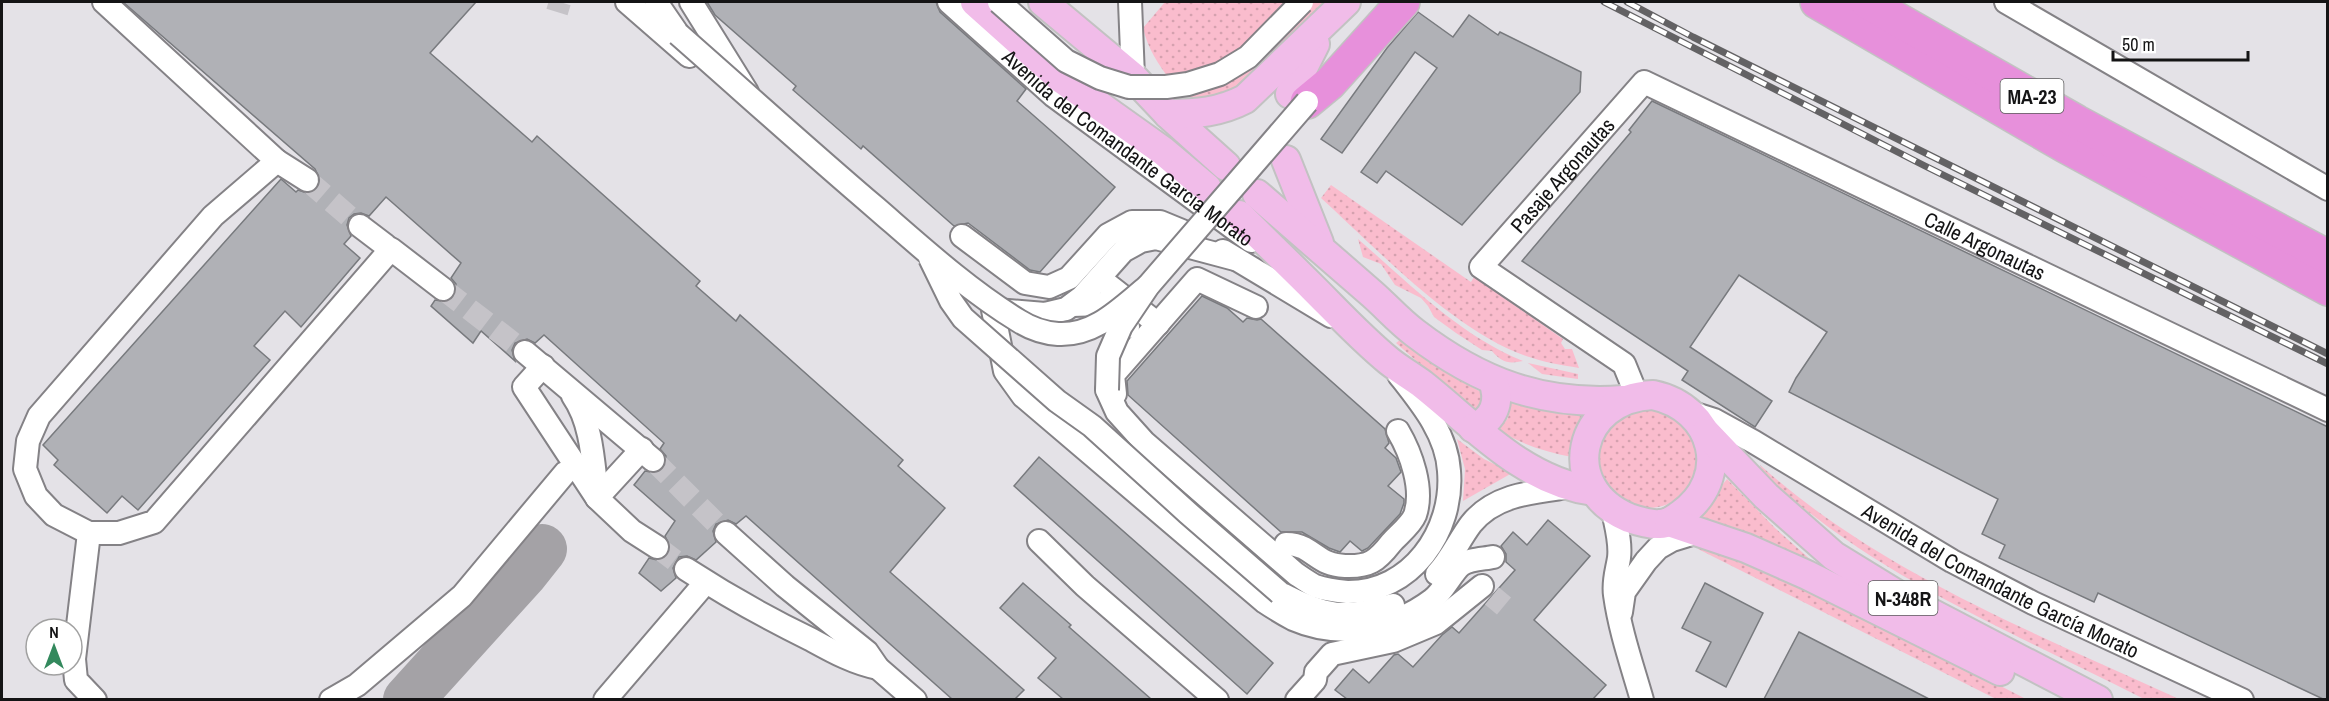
<svg xmlns="http://www.w3.org/2000/svg" width="2329" height="701" font-family="'Archivo Narrow',sans-serif">
<style>
.grass{fill:url(#grass-dots)}
.lines{fill:none;stroke-linecap:round;stroke-linejoin:round}
.taxiway{stroke:#a4a2a6;stroke-width:50}
.building{fill:#b0b1b6;stroke:#787a7e;stroke-width:1.5}
.minor-tunnel{stroke:#c5c3c8;stroke-width:22;stroke-dasharray:22 11;stroke-linecap:butt}
.minor-casing{stroke:#848286;stroke-width:26}
.major-casing{stroke:#c2c2c2;stroke-width:32}
.highway-casing{stroke:#c2c2c2;stroke-width:36}
.minor{stroke:#fff;stroke-width:22}
.major{stroke:#f1bce9;stroke-width:28}
.highway{stroke:#e790db;stroke-width:33}
.rail-casing{stroke:#636264;stroke-width:7}
.rail{stroke:#fff;stroke-width:4.5;stroke-dasharray:14;stroke-linecap:butt}
.minor-bridge-casing{stroke:#848286;stroke-width:26;stroke-linecap:butt}
.minor-bridge{stroke:#fff;stroke-width:22}
.labels{text-anchor:middle;dominant-baseline:central;stroke-width:4.5;stroke-linejoin:round;paint-order:stroke}
.shield{fill:#fff;stroke:#5a5a5b;stroke-width:1.5}
.shield-label{font-size:20px;font-weight:bold;fill:#141415}
.street-label{font-size:21px;fill:#141415;stroke:#fff}
</style>
<defs>
<pattern id="grass-dots" width="8" height="8" patternUnits="userSpaceOnUse" patternTransform="scale(1.5)"><rect width="8" height="8" fill="#fabccd"/><path d="M2 2h.1M6 6h.1" fill="none" stroke="#d5a1af" stroke-width="1.8" stroke-linecap="round"/></pattern>
</defs>
<rect width="100%" height="100%" fill="#e4e2e7"/>
<g class="grass">
<path d="M1165 2H1323C1309 17 1294 33 1279 49 1252 79 1208 129 1171 81 1158 64 1148 49 1143 28Z"/>
<path d="M1331 185 1471 282 1474 277 1563 339 1561 343 1565 349H1572L1579 368C1561 365 1543 362 1526 356 1454 331 1377 249 1321 198Z"/>
<path d="M1358 239C1410 284 1459 335 1523 361 1509 364 1502 363 1492 351L1482 350 1456 333 1434 317 1428 306 1421 298 1395 285 1381 264 1363 257Z"/>
<path d="M1400 340 1450 375 1490 397 1477 414 1396 343Z"/>
<path d="M1528 363 1578 374V379L1542 374Z"/>
<path d="M1511 403 1560 414 1584 415 1572 457C1546 452 1522 445 1499 430L1508 418Z"/>
<circle cx="1648" cy="458" r="50"/>
<path d="M1457 439 1484 459 1512 473 1463 501 1465 469Z"/>
<path d="M1760 465C1879 572 2035 633 2179 699H2144C2027 639 1904 589 1801 506 1789 497 1764 478 1760 465Z"/>
<path d="M1727 479 1775 528 1812 561 1698 516Z"/>
<path d="M1698 549H1715L1844 606 2026 699H1996Z"/>
</g>
<g class="lines">
<path class="taxiway" d="M408 700 523 573 542 549"/>
</g>
<g class="building">
<path d="M123 2H476L430 53 532 142 537 136 700 281 696 286 736 321 740 315 903 460 898 466 945 508 890 572 1024 690 1015 699H952L746 516 736 524 728 520 716 524 713 531 716 542 696 560 687 556 679 557 673 568 676 578 661 591 639 573 649 558 657 560 668 555 670 547 665 536 675 521 634 485 645 471 657 473 664 468 666 456 660 449 664 443 544 335 535 343 527 339 515 343 512 350 515 361 481 331 473 343 431 306 435 300 448 302 454 297 456 284 451 278 461 263 386 197 369 216 361 213 354 214 349 218 347 225 351 236 344 244 360 258 301 327 285 311 254 346 270 360 138 510 122 496 107 513 54 465 58 460 43 445 281 179 296 192 298 190 307 193 318 188 320 180 315 169Z"/>
<path d="M707 2H936L940 12 1026 89 1017 101 1115 187 1040 272 1030 270 968 223 954 226 863 146 861 149 793 90 796 86 715 15Z"/>
<path d="M1418 12 1453 37 1469 15 1498 35 1500 32 1581 72 1580 92 1462 225 1386 171 1377 183 1361 172 1437 68 1415 52 1342 153 1321 139 1387 48Z"/>
<path d="M1652 101 2328 427V699H2323L2098 593 2094 602 1999 558 2005 545 1982 534 1998 499 1789 392 1796 378 1827 332 1739 275 1690 347 1772 401 1755 427 1682 380 1688 371 1522 261 1631 132 1629 130Z"/>
<path d="M1202 296 1227 308 1243 322 1247 318 1257 320 1261 319 1385 429 1389 443 1385 448 1396 458 1401 472 1388 486 1404 499V503L1400 514 1368 548 1362 551 1350 541 1340 552 1329 548 1302 532H1281L1128 395 1127 381Z"/>
<path d="M1039 457 1273 663 1247 694 1014 486Z"/>
<path d="M1548 520 1590 556 1534 620 1606 685 1593 699H1347L1335 690 1353 669 1369 683 1394 655 1398 654 1413 667 1442 635 1452 627 1459 633 1515 570 1506 562V554L1501 546 1513 532 1527 545Z"/>
<path d="M1023 583 1071 625 1069 627 1151 699H1063L1038 678 1056 658 1000 608Z"/>
<path d="M1705 583 1763 613 1726 687 1696 671 1711 642 1682 628Z"/>
<path d="M1799 632 1929 699H1764Z"/>
</g>
<g class="lines">
<g class="minor-tunnel">
<path d="M557 12 560 2"/>
<path d="M307 180 360 226"/>
<path d="M443 289 525 352"/>
<path d="M653 460 726 533"/>
<path d="M657 547 686 569"/>
<path d="M1492 596 1504 606"/>
</g>
<g class="minor-casing">
<g id="minor">
<path d="M104 2 277 161 213 216 39 416 28 441 25 469 36 496 54 515 89 533H119L154 522 391 249 443 289"/>
<path d="M627 2 689 56"/>
<path d="M656 2 678 34"/>
<path d="M691 2 747 92"/>
<path id="s1" d="M949 2 1054 96 1251 241"/>
<path d="M1130 2 1133 77"/>
<path d="M2006 2 2328 189"/>
<path d="M277 161 307 180"/>
<path d="M360 226 385 245"/>
<path d="M962 236 1025 283 1049 287 1069 278 1108 235 1132 222H1160L1194 236"/>
<path d="M1223 251 1331 316"/>
<path d="M1108 285 1158 324"/>
<path d="M1072 305 1102 304 1128 327"/>
<path d="M993 310 1005 371 1023 396 1265 602C1274 608 1284 614 1293 619 1339 639 1392 630 1432 600 1444 591 1452 572 1461 565 1469 559 1484 559 1493 557"/>
<path d="M996 310 1045 314 1066 309 1082 297 1123 251 1141 241 1156 238 1235 259"/>
<path d="M525 352 653 460"/>
<path d="M543 366 524 387 597 498 632 531 657 547"/>
<path d="M1107 390 1117 412 1144 442 1296 574C1302 578 1309 583 1315 586 1324 589 1337 591 1347 592 1411 593 1454 531 1449 471 1447 434 1421 403 1399 375"/>
<path d="M1115 394 1113 375 1197 279 1256 307"/>
<path d="M573 396C592 423 593 462 597 494"/>
<path id="s2" d="M1637 396 1624 364 1481 267 1644 82 2328 410"/>
<path id="s3" d="M1692 413 1714 420 1754 442 1952 561 2033 603 2242 700"/>
<path d="M597 498 642 449"/>
<path d="M1613 511C1616 526 1621 542 1619 558 1617 571 1613 581 1615 595 1620 631 1632 665 1642 700"/>
<path d="M89 533 74 659 76 680 95 700"/>
<path d="M726 533 785 586 867 652 878 668 915 700"/>
<path d="M1039 541 1085 586 1217 700"/>
<path d="M1286 544C1292 544 1298 545 1304 548 1320 557 1324 565 1345 566 1369 567 1377 561 1391 543 1398 535 1411 525 1415 515 1424 489 1411 453 1398 431"/>
<path d="M686 569C726 595 767 618 810 639 832 651 853 663 878 668"/>
<path d="M1437 574C1451 559 1459 540 1471 524 1495 494 1534 492 1569 487"/>
<path d="M1280 593C1325 617 1345 620 1393 605"/>
<path d="M1621 612 1624 592 1646 561 1658 548 1672 540 1698 532"/>
<path d="M331 700 357 685 462 596 565 473"/>
<path d="M605 700 706 582"/>
<path d="M1297 700 1315 680 1316 672 1332 654 1393 641 1436 623 1482 586"/>
</g>
</g>
<g class="major-casing">
<g id="major">
<path d="M975 2 1059 77 1163 151 1207 188"/>
<path d="M1043 2 1133 77 1168 114 1226 166"/>
<path d="M1290 94 1315 44"/>
<path d="M1168 114C1197 114 1220 112 1245 99L1346 2"/>
<path d="M1286 160 1319 243"/>
<path d="M1257 194C1295 227 1333 260 1371 293 1386 306 1399 321 1415 333 1479 382 1542 406 1623 400"/>
<path d="M1239 215C1264 240 1289 264 1313 288 1338 313 1362 339 1389 361 1399 369 1411 376 1422 384 1475 426 1523 481 1593 491"/>
<path d="M1653 395C1715 408 1733 478 1680 515 1674 519 1668 524 1660 524 1650 525 1638 521 1629 518 1557 488 1577 398 1653 395Z"/>
<path d="M1473 428C1494 420 1501 402 1493 381"/>
<path d="M1706 433 1766 496 1834 556 1904 599 2098 700"/>
<path d="M1669 522 1746 548 1807 575 2000 671"/>
</g>
</g>
<g class="highway-casing">
<g id="highway">
<path d="M1817 2 2065 146 2328 289"/>
<path d="M1867 2 2077 122 2328 257"/>
<path d="M1307 102 1330 83 1403 2"/>
</g>
</g>
<use href="#minor" class="minor"/>
<use href="#major" class="major"/>
<use href="#highway" class="highway"/>
<g class="rail-casing">
<g id="rail">
<path d="M1604 2 1925 166 2328 364"/>
<path d="M1627 2 1693 37 2328 354"/>
</g>
</g>
<use href="#rail" class="rail"/>
<g class="minor-bridge-casing">
<g id="minor-bridge">
<path d="M999 2 1066 61 1100 78 1129 87H1166L1188 84 1220 74 1248 57 1302 2"/>
<path d="M678 34C744 92 809 151 876 208 921 247 968 290 1019 321 1030 328 1044 333 1058 334 1095 336 1121 308 1148 286"/>
<path d="M930 258 951 301 963 318 1057 401 1092 426 1188 513 1280 593"/>
<path d="M1107 390 1108 356 1121 326 1148 286 1307 102"/>
</g>
</g>
<use href="#minor-bridge" class="minor-bridge"/>
</g>
<g class="labels">
<g class="shield">
<rect x="2000.5" y="79" width="63" height="34" rx="4.5"/>
<rect x="1868.5" y="581" width="69" height="34" rx="4.5"/>
</g>
<g class="shield-label">
<text x="2032" y="96">MA-23</text>
<text x="1903" y="598">N-348R</text>
</g>
<g class="street-label">
<text stroke="none"><textPath href="#s1" startOffset="231">Avenida del Comandante García Morato</textPath></text>
<text stroke="none"><textPath href="#s2" startOffset="330">Pasaje Argonautas</textPath></text>
<text stroke="none"><textPath href="#s2" startOffset="832">Calle Argonautas</textPath></text>
<text stroke="none"><textPath href="#s3" startOffset="352">Avenida del Comandante García Morato</textPath></text>
</g>
</g>
<rect width="2329" height="701" fill="none" stroke="#141415" stroke-width="6"/>
<g transform="translate(54 647)"><circle r="28" fill="#ffffff" stroke="#a1a1a1" stroke-width="1.5"/>
<path d="M0-4.5L10 22L0 15L-10 22Z" fill="#33895d"/>
<text y="-9" font-size="16" font-weight="bold" text-anchor="middle" fill="#141415">N</text>
</g>
<path d="M2113 51v9h135v-9" fill="none" stroke="#141415" stroke-width="3"/>
<text x="2122" y="51" font-size="18" fill="#141415" stroke="#ffffff" stroke-width="4.5" paint-order="stroke">50 m</text>
</svg>
